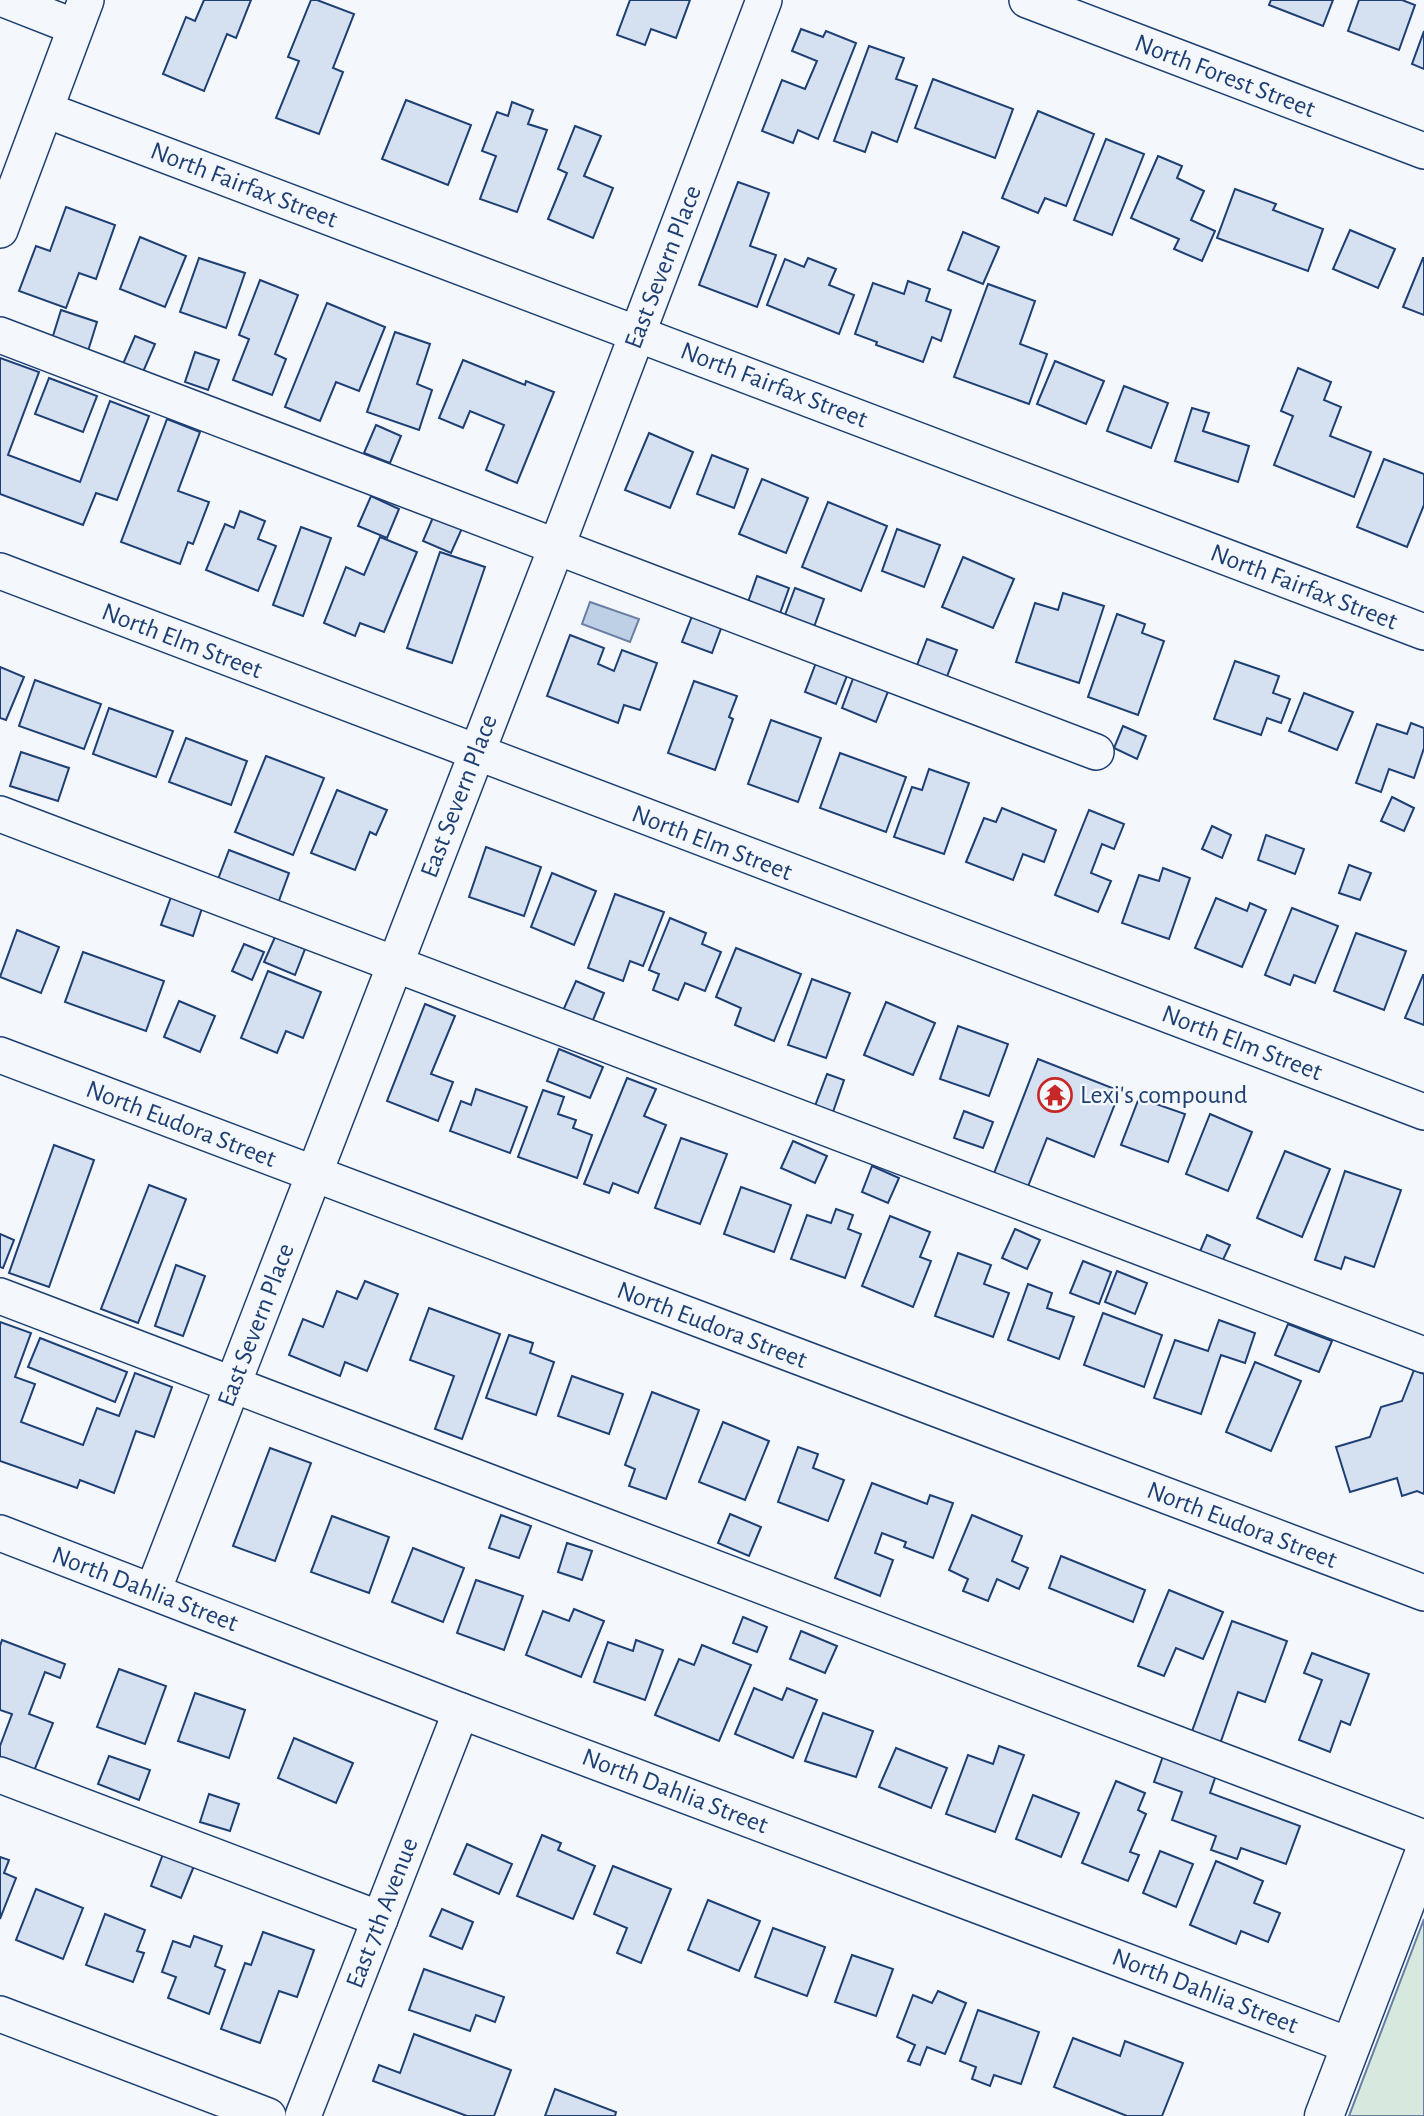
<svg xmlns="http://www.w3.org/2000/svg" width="1424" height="2116" font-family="'Alegreya Sans',sans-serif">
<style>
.green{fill:#d7e8df;stroke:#687fa3;stroke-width:2}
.water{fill:#bed0e5;stroke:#687fa3;stroke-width:2}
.building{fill:#d5e0f0;stroke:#1d3f73;stroke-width:2}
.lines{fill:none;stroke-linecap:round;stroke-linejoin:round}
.minor-casing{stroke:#1d3f73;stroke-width:38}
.major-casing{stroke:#1d3f73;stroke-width:41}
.minor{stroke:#f4f7fb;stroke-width:35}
.major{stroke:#f4f7fb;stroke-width:38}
.labels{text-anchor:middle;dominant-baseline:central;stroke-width:5;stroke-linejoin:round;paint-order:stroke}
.street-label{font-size:26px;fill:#1d3f73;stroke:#f4f7fb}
.poi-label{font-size:26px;fill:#1d3f73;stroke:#f4f7fb;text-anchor:start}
</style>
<rect width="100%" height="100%" fill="#f4f7fb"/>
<path class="green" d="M1424 1919V2116H1349Z"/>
<path class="water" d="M590 602 639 619 630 642 582 624Z"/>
<g class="building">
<path d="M204 0H251L236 38 227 34 204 91 163 74 186 17 195 21Z"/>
<path d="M311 0H317L354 14 333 68 343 72 319 134 276 118 299 61 288 57Z"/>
<path d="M630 0H690L676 38 651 29 645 45 617 35Z"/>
<path d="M1271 0H1333L1323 26 1269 5Z"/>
<path d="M1359 0H1402L1415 5 1399 50 1348 31Z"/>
<path d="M801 29 823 37 826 31 856 43 818 139 798 130 793 143 762 131 782 80 805 89 817 61 792 51Z"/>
<path d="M1424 31V69L1412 64Z"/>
<path d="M869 46 904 58 896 79 917 86 897 142 872 132 865 152 834 141Z"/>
<path d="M933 79 1013 109 995 158 915 128Z"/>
<path d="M406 100 471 125 448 185 382 159Z"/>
<path d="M512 102 533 110 528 124 547 130 517 212 480 199 496 156 482 151 497 112 508 116Z"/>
<path d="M1038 111 1094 134 1066 206 1045 198 1038 213 1002 198Z"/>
<path d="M575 126 601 136 584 176 613 188 593 238 548 219 567 173 558 169Z"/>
<path d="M1106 139 1144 154 1112 235 1074 220Z"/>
<path d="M1158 156 1182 166 1177 178 1204 191 1191 220 1215 231 1202 261 1174 249 1179 239 1131 218Z"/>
<path d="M738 182 769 193 750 246 776 255 757 307 699 285Z"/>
<path d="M1235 189 1276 204 1273 210 1323 229 1308 271 1217 238Z"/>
<path d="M66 207 115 225 96 279 79 273 66 308 19 291 36 246 50 251Z"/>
<path d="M1350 230 1395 249 1378 288 1333 269Z"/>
<path d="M963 232 999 247 983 284 948 270Z"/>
<path d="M140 237 186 256 165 307 120 289Z"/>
<path d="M199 258 245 273 226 328 180 312Z"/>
<path d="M808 258 836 269 829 285 854 295 839 334 767 305 785 259 804 267Z"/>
<path d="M1423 258H1424V315L1403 307Z"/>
<path d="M260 280 298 295 275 354 286 359 272 395 233 380 249 339 239 335Z"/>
<path d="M908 281 930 289 926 301 951 310 941 341 932 337 923 362 876 345 877 342 855 334 873 283 904 294Z"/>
<path d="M988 284 1035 301 1020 344 1047 354 1029 404 954 377Z"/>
<path d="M327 303 385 327 359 391 336 382 320 421 285 407Z"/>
<path d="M61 310 97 322 88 351 52 339Z"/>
<path d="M395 332 430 344 417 384 432 390 419 430 367 412Z"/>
<path d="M135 336 155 344 143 372 123 364Z"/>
<path d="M195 352 219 360 208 390 185 382Z"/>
<path d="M0 358 39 372 8 455 80 482 110 401 149 416 117 500 96 493 83 525 0 494Z"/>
<path d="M463 360 525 385 526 381 554 392 517 483 486 470 504 425 470 411 463 428 439 418Z"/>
<path d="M1055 361 1104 381 1086 424 1037 404Z"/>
<path d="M1298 368 1331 382 1324 400 1341 407 1330 436 1371 452 1354 497 1274 465 1293 416 1281 411Z"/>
<path d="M49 378 97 396 83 432 35 414Z"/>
<path d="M1124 386 1168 403 1151 448 1107 431Z"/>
<path d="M1192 408 1209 413 1203 431 1249 446 1238 482 1175 461Z"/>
<path d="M167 419 200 432 178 491 209 502 193 544 188 542 180 564 121 542Z"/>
<path d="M376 425 401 436 390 463 364 453Z"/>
<path d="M649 433 693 452 670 508 625 490Z"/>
<path d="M712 455 748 469 734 508 697 494Z"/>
<path d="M1384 459 1424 474V505L1407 547 1357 527Z"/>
<path d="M762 479 808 498 786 553 739 534Z"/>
<path d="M371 496 399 509 387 538 358 526Z"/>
<path d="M828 502 887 526 861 591 802 567Z"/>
<path d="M240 511 265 521 258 539 276 546 258 591 206 570 225 524 234 528Z"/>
<path d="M434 515 463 526 451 553 423 541Z"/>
<path d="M301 527 331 538 303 616 273 605Z"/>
<path d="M897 529 940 545 924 587 882 571Z"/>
<path d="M380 537 417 552 384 632 360 623 355 636 324 623 346 567 364 575Z"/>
<path d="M440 552 485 567 452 663 407 648Z"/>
<path d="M963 557 1014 579 993 628 942 607Z"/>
<path d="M757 576 789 588 778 619 746 608Z"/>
<path d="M795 588 824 599 814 627 785 615Z"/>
<path d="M1063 593 1104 606 1079 683 1016 662 1035 603 1058 610Z"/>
<path d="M694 611 723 623 712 653 682 642Z"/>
<path d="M1117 614 1145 624 1142 633 1164 641 1138 715 1088 697Z"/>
<path d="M570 635 604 648 598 664 614 671 622 650 657 663 640 710 624 705 618 723 547 696Z"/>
<path d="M927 639 957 650 946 679 916 668Z"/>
<path d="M817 660 848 673 836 704 805 692Z"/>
<path d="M1235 661 1279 676 1273 693 1290 699 1281 723 1267 718 1261 735 1214 719Z"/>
<path d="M0 667 24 677 6 720 0 718Z"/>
<path d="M854 676 889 689 876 722 842 708Z"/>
<path d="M35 680 101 704 84 749 19 726Z"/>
<path d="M694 681 737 696 729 717 733 719 715 770 668 753Z"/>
<path d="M1304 693 1353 712 1337 750 1289 731Z"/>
<path d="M109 708 173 731 156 777 93 754Z"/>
<path d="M771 720 821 738 798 802 748 784Z"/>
<path d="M1411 723 1424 728V748L1414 778 1389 769 1381 792 1356 783 1377 724 1407 734Z"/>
<path d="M1123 726 1146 736 1137 759 1114 748Z"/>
<path d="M186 738 247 761 231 805 169 782Z"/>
<path d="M21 752 69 768 58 801 10 786Z"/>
<path d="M840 753 906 777 886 832 820 808Z"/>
<path d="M266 756 324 778 293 855 235 832Z"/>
<path d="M929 769 969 783 944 854 894 837 912 787 922 790Z"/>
<path d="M337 790 387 810 376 835 370 832 355 870 311 853Z"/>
<path d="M1392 797 1414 808 1404 831 1381 821Z"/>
<path d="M1002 808 1056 830 1044 862 1023 854 1013 880 966 862 984 818 996 822Z"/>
<path d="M1089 810 1124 824 1114 849 1102 844 1091 873 1111 881 1098 912 1055 895Z"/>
<path d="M1212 826 1231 835 1222 858 1202 849Z"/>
<path d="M1266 835 1304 849 1295 874 1258 860Z"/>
<path d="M486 847 541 867 524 916 469 897Z"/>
<path d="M229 850 289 873 277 906 217 882Z"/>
<path d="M1349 865 1371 873 1360 900 1339 893Z"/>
<path d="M1163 868 1190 878 1169 939 1122 923 1139 875 1159 881Z"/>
<path d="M552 873 596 891 574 945 531 927Z"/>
<path d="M615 894 664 912 643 966 630 961 623 981 588 968Z"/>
<path d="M171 897 202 908 193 936 161 925Z"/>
<path d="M1216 898 1247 911 1250 903 1266 910 1242 967 1195 948Z"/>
<path d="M1292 908 1338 926 1315 983 1294 975 1290 985 1265 975Z"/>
<path d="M670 918 706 933 702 944 721 952 705 991 685 983 678 1000 653 990 659 974 649 970Z"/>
<path d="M17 930 59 947 41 993 0 977Z"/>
<path d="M1356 933 1406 951 1384 1010 1334 991Z"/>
<path d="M275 937 305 949 295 975 264 962Z"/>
<path d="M244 944 264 952 252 980 232 971Z"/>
<path d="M736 948 801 974 774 1041 735 1025 741 1008 716 997Z"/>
<path d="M83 952 164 981 146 1031 65 1002Z"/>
<path d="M268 971 321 992 303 1038 286 1031 277 1053 241 1038Z"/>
<path d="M1423 975H1424V1025L1405 1018Z"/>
<path d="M812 979 850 993 826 1058 788 1045Z"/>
<path d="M576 981 604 993 591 1025 562 1013Z"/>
<path d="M179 1001 215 1016 200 1052 164 1037Z"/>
<path d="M886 1002 935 1023 913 1075 864 1055Z"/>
<path d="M425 1004 455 1016 431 1074 453 1082 438 1121 387 1101Z"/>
<path d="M958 1026 1008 1044 989 1096 940 1079Z"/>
<path d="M559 1049 603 1067 590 1098 547 1081Z"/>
<path d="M1038 1059 1120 1091 1094 1157 1047 1138 1025 1194 991 1181Z"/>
<path d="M827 1074 844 1080 833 1112 815 1106Z"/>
<path d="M627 1078 656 1089 644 1116 666 1125 638 1193 613 1183 609 1193 584 1184Z"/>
<path d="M476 1089 527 1107 510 1153 450 1131 461 1101 471 1105Z"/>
<path d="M543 1090 564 1097 558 1114 576 1120 573 1128 592 1135 577 1178 518 1157Z"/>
<path d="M1139 1098 1185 1114 1168 1162 1121 1145Z"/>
<path d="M964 1111 993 1122 983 1148 954 1138Z"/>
<path d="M1210 1114 1252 1132 1228 1191 1186 1174Z"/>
<path d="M681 1138 727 1154 700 1224 655 1208Z"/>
<path d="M793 1141 827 1156 815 1183 781 1168Z"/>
<path d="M54 1145 94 1160 49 1287 9 1273Z"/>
<path d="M1285 1151 1330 1169 1302 1237 1257 1218Z"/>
<path d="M872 1166 899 1178 888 1203 862 1192Z"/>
<path d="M1345 1171 1401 1190 1374 1267 1345 1257 1341 1269 1315 1260Z"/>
<path d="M149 1185 186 1199 138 1323 101 1309Z"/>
<path d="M741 1187 791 1205 774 1252 724 1234Z"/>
<path d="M836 1209 853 1215 848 1229 861 1234 845 1278 791 1259 807 1215 831 1223Z"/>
<path d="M890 1216 930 1232 920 1257 931 1261 913 1307 862 1286Z"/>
<path d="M1015 1229 1040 1240 1027 1269 1002 1258Z"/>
<path d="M0 1234 14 1240 3 1268 0 1267Z"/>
<path d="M1207 1235 1230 1245 1220 1266 1198 1256Z"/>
<path d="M958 1253 991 1265 984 1284 1009 1293 993 1337 935 1316Z"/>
<path d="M1083 1261 1111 1272 1099 1304 1070 1293Z"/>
<path d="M176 1265 205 1276 183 1336 155 1326Z"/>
<path d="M1117 1271 1147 1283 1135 1314 1105 1302Z"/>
<path d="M365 1281 398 1294 367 1371 345 1362 340 1376 289 1355 303 1319 323 1327 337 1291 357 1299Z"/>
<path d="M1028 1284 1052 1293 1047 1308 1074 1317 1059 1359 1008 1340Z"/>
<path d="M429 1308 500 1334 462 1439 435 1429 454 1376 410 1360Z"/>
<path d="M1103 1313 1162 1335 1144 1387 1084 1365Z"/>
<path d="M1219 1320 1255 1333 1245 1363 1221 1355 1201 1414 1154 1398 1175 1340 1208 1351Z"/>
<path d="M0 1322 31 1333 15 1377 35 1384 21 1422 83 1445 97 1408 119 1416 135 1373 172 1387 154 1437 136 1431 114 1493 80 1480 77 1488 0 1461Z"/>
<path d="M1288 1324 1332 1341 1319 1372 1275 1355Z"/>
<path d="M509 1335 533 1343 530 1353 554 1362 536 1415 486 1398Z"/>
<path d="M40 1338 127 1372 115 1402 28 1367Z"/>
<path d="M1255 1362 1301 1381 1271 1451 1226 1432Z"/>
<path d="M1414 1370 1424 1374V1494L1417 1491 1402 1496 1397 1478 1350 1492 1336 1447 1370 1437 1381 1407 1402 1401Z"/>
<path d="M572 1376 623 1394 609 1434 558 1416Z"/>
<path d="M652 1392 699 1410 666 1499 629 1486 635 1469 625 1465Z"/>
<path d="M723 1422 769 1441 745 1500 699 1482Z"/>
<path d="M798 1447 818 1454 813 1468 844 1480 828 1521 778 1502Z"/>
<path d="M270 1448 311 1463 275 1561 233 1546Z"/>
<path d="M872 1483 927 1504 930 1495 953 1503 933 1558 904 1547 906 1542 882 1533 875 1553 893 1560 880 1596 835 1578Z"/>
<path d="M730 1514 761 1527 749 1556 718 1543Z"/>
<path d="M501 1515 531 1526 519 1558 489 1548Z"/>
<path d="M972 1515 1022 1536 1012 1561 1028 1568 1019 1589 997 1579 988 1601 963 1591 968 1579 949 1570Z"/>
<path d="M332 1516 389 1537 369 1593 311 1572Z"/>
<path d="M567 1543 592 1551 582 1580 558 1572Z"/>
<path d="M413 1548 464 1568 443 1622 392 1602Z"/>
<path d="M1061 1556 1145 1590 1133 1622 1049 1588Z"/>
<path d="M476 1580 523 1596 504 1650 457 1633Z"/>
<path d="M1169 1590 1223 1612 1203 1659 1176 1648 1164 1676 1138 1666Z"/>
<path d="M574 1609 604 1621 581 1677 526 1655 543 1611 569 1621Z"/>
<path d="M743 1617 767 1627 757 1652 733 1643Z"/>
<path d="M1232 1621 1287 1641 1265 1702 1238 1692 1220 1744 1191 1734Z"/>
<path d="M801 1631 837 1646 825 1673 790 1659Z"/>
<path d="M2 1640 65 1664 60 1678 45 1672 29 1714 53 1723 30 1781 0 1769V1746L12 1714 0 1710V1646Z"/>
<path d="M636 1640 663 1650 645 1700 594 1682 608 1642 633 1651Z"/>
<path d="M702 1645 751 1665 719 1741 655 1715 679 1659 694 1665Z"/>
<path d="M1312 1653 1369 1674 1350 1725 1341 1721 1330 1752 1299 1740 1322 1680 1304 1673Z"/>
<path d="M119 1669 166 1686 145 1744 97 1727Z"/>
<path d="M754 1688 782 1700 787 1688 817 1700 793 1758 735 1734Z"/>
<path d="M195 1693 245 1710 229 1758 178 1741Z"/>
<path d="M823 1713 873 1731 856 1777 805 1761Z"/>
<path d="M294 1738 353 1763 336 1803 278 1778Z"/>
<path d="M999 1746 1024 1755 995 1832 946 1814 968 1755 993 1764Z"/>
<path d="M896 1748 947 1768 931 1808 879 1787Z"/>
<path d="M109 1756 150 1770 139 1800 98 1784Z"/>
<path d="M1163 1756 1216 1775 1210 1793 1300 1826 1286 1864 1241 1848 1237 1859 1211 1850 1216 1836 1172 1820 1182 1792 1154 1782Z"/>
<path d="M1116 1781 1145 1793 1138 1810 1146 1814 1130 1852 1139 1855 1128 1881 1082 1863Z"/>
<path d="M209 1794 239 1804 230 1831 200 1822Z"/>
<path d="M1033 1795 1079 1813 1061 1857 1016 1839Z"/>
<path d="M542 1835 561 1843 558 1850 595 1866 573 1919 517 1896Z"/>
<path d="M467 1844 512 1864 499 1894 454 1874Z"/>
<path d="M1160 1851 1193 1864 1176 1907 1143 1893Z"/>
<path d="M163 1854 194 1866 181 1898 151 1886Z"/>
<path d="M0 1857 9 1860 4 1873 16 1878 0 1919Z"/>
<path d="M1216 1861 1263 1881 1254 1903 1280 1913 1268 1942 1241 1931 1236 1944 1190 1925Z"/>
<path d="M613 1866 671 1889 641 1963 617 1953 627 1928 594 1914Z"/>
<path d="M36 1889 83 1908 63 1959 16 1940Z"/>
<path d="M708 1900 760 1921 739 1971 688 1950Z"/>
<path d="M442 1909 473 1922 462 1949 430 1936Z"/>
<path d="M105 1914 145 1930 137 1951 144 1953 133 1982 86 1965Z"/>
<path d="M773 1928 825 1947 807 1996 755 1977Z"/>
<path d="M263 1932 314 1950 297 1997 279 1991 260 2043 221 2029 245 1963 251 1965Z"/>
<path d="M194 1936 222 1946 215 1966 225 1970 209 2014 168 1998 176 1977 162 1972 173 1941 190 1947Z"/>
<path d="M852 1955 893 1969 876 2016 835 2002Z"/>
<path d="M424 1969 504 1997 495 2022 476 2015 470 2031 409 2010Z"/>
<path d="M938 1991 966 2003 945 2054 927 2047 920 2065 908 2061 915 2045 897 2037 913 1995 932 2003Z"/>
<path d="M978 2010 1039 2032 1021 2084 994 2075 990 2086 972 2079 976 2067 960 2061Z"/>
<path d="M414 2034 511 2070 494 2116H467L373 2081 379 2065 400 2073Z"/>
<path d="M1073 2038 1120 2056 1125 2041 1183 2063 1162 2116H1127L1054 2087Z"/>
<path d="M555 2089 616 2112 615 2116H545Z"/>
</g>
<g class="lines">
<g class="minor-casing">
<g id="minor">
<path d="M6 0 75 27"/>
<path d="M1027 0 1424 151"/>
<path d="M46 110 1424 632"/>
<path d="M0 230 86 0"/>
<path d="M0 335 1096 752"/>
<path d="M0 571 1424 1112"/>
<path d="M0 814 1424 1355"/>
<path d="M0 1055 1424 1593"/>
<path d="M0 1296 1424 1838"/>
<path d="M0 1533 461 1711 1351 2046"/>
<path d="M153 1591 556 548 764 0"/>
<path d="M0 1775 380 1919"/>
<path d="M0 2014 268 2116"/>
<path d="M303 2116 461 1711"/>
</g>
</g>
<g class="major-casing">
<path id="major" d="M1324 2116 1424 1854"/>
</g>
<use href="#minor" class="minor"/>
<use href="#major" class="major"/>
</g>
<defs>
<g id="temple-ring" transform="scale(1.75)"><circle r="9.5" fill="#f4f7fb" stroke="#c62828" stroke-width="1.5"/><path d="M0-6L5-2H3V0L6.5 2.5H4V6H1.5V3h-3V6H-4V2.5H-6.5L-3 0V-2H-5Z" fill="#c62828"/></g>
</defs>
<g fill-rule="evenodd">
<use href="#temple-ring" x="1055" y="1095"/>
</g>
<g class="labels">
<g class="street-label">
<text transform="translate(1225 76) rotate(21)">North Forest Street</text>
<text transform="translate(244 185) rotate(21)">North Fairfax Street</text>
<text transform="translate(663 267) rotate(-69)">East Severn Place</text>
<text transform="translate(774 385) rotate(21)">North Fairfax Street</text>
<text transform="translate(1304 587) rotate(21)">North Fairfax Street</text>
<text transform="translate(182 641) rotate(21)">North Elm Street</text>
<text transform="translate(459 796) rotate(-69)">East Severn Place</text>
<text transform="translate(712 843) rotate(21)">North Elm Street</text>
<text transform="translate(1242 1043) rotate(21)">North Elm Street</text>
<text transform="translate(181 1124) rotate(21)">North Eudora Street</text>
<text transform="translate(256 1325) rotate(-69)">East Severn Place</text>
<text transform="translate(712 1325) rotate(21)">North Eudora Street</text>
<text transform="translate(1242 1525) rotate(21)">North Eudora Street</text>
<text transform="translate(145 1589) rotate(21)">North Dahlia Street</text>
<text transform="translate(675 1791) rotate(21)">North Dahlia Street</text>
<text transform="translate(382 1913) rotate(-69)">East 7th Avenue</text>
<text transform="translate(1205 1991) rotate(21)">North Dahlia Street</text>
</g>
<g class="poi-label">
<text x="1080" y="1095">Lexi's compound</text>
</g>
</g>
</svg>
